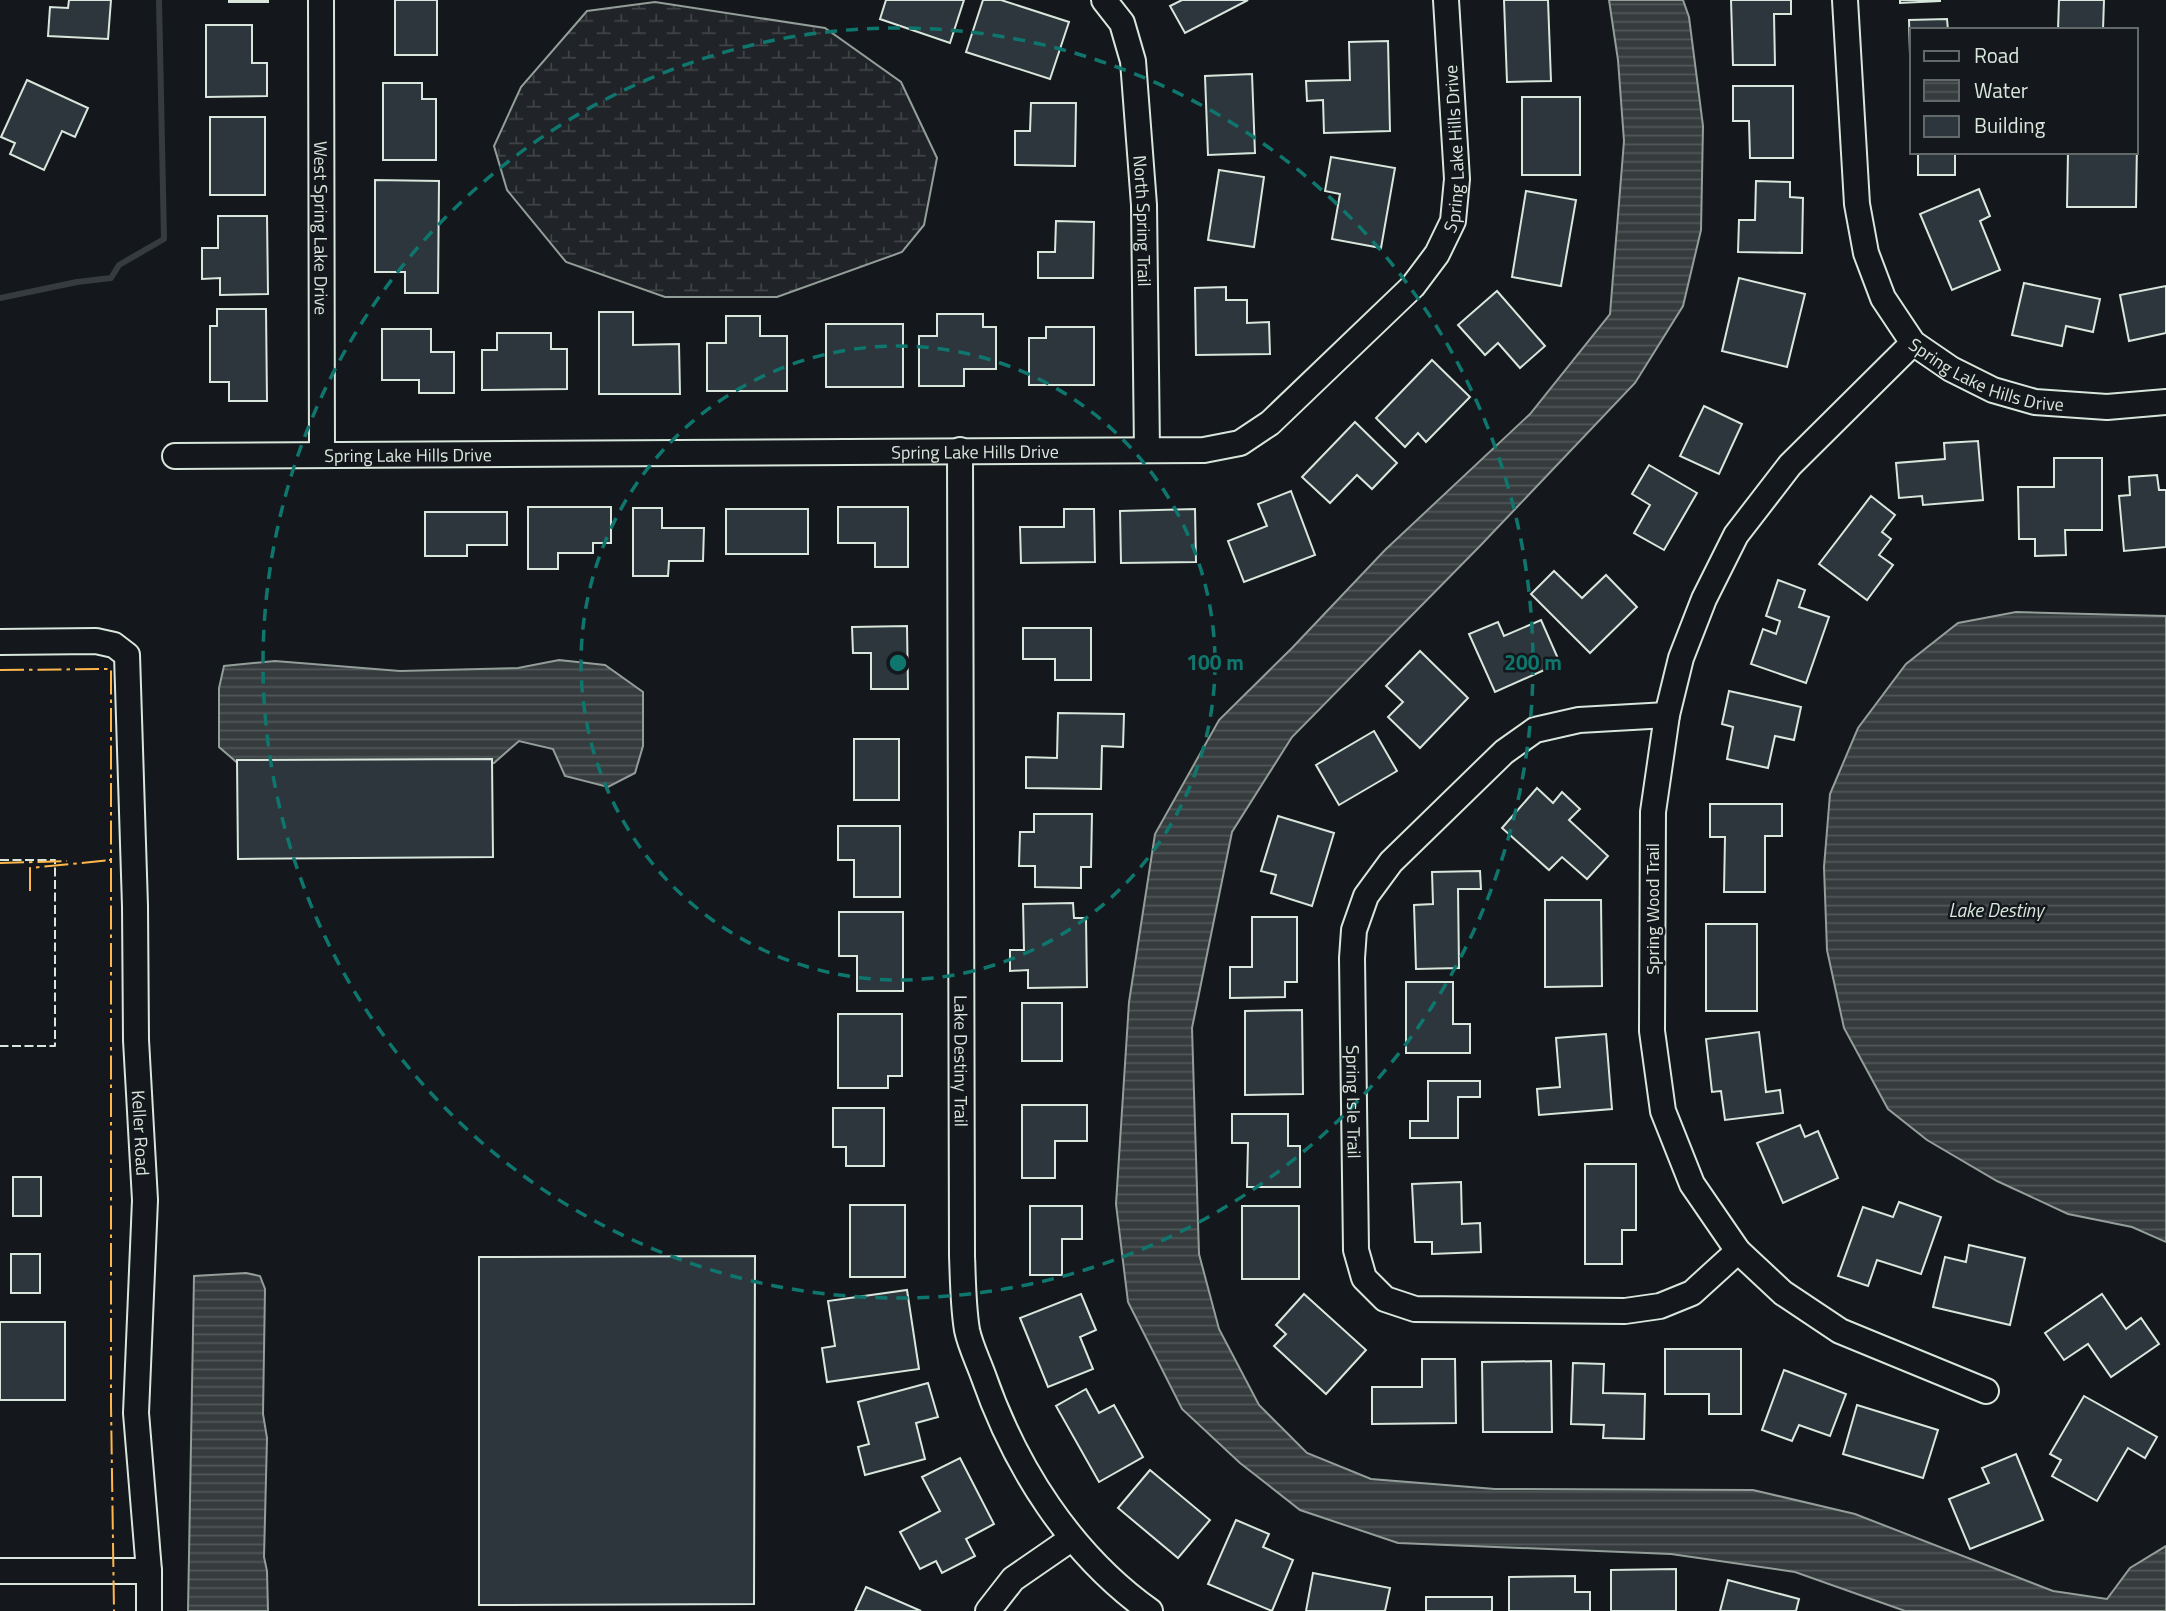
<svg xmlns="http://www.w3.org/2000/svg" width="2166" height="1611" font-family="'Titillium Web',sans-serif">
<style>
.wetland{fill:url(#wetland-marsh);stroke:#939e99;stroke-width:2}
.water{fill:url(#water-rules);stroke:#939e99;stroke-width:2}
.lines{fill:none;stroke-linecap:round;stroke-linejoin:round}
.stream{stroke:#363b3e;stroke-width:6}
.building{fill:#2c363c;stroke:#d8e6dc;stroke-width:2}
.minor-casing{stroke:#d8e6dc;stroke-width:28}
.minor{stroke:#14181c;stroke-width:24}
.fence{stroke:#d8e6dc;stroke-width:2;stroke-dasharray:9 3.5;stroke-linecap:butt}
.power{stroke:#ffb74d;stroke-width:2;stroke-dasharray:24 5 3.5 5;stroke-linecap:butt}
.ring{fill:none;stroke:#0f766e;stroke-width:3.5;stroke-dasharray:12 9}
.labels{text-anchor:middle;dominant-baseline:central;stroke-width:5;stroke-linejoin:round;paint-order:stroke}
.street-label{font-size:18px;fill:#d8e6dc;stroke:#14181c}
.water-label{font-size:19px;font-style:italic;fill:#d8e6dc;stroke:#14181c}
.centre{fill:#0f766e;stroke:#14181c;stroke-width:3.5}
.ring-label{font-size:21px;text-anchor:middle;font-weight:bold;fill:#0f766e;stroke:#14181c;stroke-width:5;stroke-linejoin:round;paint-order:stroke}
</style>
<defs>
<pattern id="wetland-marsh" width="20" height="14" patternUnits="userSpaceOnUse" patternTransform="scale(1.75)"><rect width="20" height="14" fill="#202428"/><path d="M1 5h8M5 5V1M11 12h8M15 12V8" fill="none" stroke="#404447"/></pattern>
<pattern id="water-rules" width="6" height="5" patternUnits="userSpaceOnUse" patternTransform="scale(1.75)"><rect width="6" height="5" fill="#363b3e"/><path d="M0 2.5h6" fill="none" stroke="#525759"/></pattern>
</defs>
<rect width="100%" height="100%" fill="#14181c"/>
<path class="wetland" d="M655 2 825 28 901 82 937 158 924 225 902 252 777 297H665L566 262 507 190 494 146 521 87 587 11Z"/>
<g class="water">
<path d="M1609 0H1683L1689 17 1703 126 1701 230 1683 306 1635 383 1480 546 1292 737 1232 832 1192 1028 1199 1254 1219 1329 1259 1405 1307 1453 1371 1479 1495 1489 1753 1490 1855 1514 2053 1591 2107 1599 2130 1568 2166 1546V1611H1905L1795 1572 1671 1554 1398 1543 1300 1510 1240 1463 1182 1409 1128 1302 1116 1204 1129 1002 1155 834 1219 720 1292 648 1385 550 1530 414 1610 314 1624 141 1618 60Z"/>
<path d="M2016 612 2166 616V1242L2132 1227 2068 1214 1997 1181 1927 1140 1888 1109 1844 1028 1827 950 1824 867 1830 794 1858 728 1906 664 1958 623Z"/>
<path d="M559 660 605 665 643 692V746L635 773 608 787 565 776 553 749 519 741 494 763 241 766 219 747V688L224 666 275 661 400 671 518 668Z"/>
<path d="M246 1273 260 1276 265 1289 263 1414 267 1438 264 1557 267 1571 268 1611H188L194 1276Z"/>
</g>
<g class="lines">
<path class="stream" d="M0 298 77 282 111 278 119 265 164 239 159 0"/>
</g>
<g class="building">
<path d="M69 0H111L108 39 48 36 50 7 68 8Z"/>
<rect x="229" y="0" width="39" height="2"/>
<rect x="395" y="0" width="42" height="55"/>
<path d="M886 0H964L950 43 880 19Z"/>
<path d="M983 0H1001L1069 22 1050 79 966 52Z"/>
<path d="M1182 0H1248L1185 33 1170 6Z"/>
<path d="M1504 0H1548L1551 81 1507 82Z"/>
<path d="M1731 0H1791V14H1774L1775 65H1733Z"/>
<path d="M1900 0H1940V1L1900 3Z"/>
<path d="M2059 0H2104L2103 30H2058Z"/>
<path d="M1947 19 1948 30H1912L1911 89 1909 20Z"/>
<path d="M206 25H252V63H267V96L206 97Z"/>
<path d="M1388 41 1390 131 1324 133 1323 100 1307 101 1306 81 1350 80 1349 42Z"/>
<path d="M1252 74 1255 153 1208 155 1205 76Z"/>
<path d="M27 80 88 108 75 137 62 131 44 170 10 154 15 143 1 137Z"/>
<path d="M383 83H422V99H436V160H383Z"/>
<path d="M1733 86H1793V158H1750L1749 121H1733Z"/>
<rect x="1522" y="97" width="58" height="78"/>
<path d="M1031 103H1076L1075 166 1015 165V131H1030Z"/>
<rect x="210" y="117" width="55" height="78"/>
<path d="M2137 142 2136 207H2067L2068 152H2136Z"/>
<rect x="1918" y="152" width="37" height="23"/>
<path d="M1331 157 1395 168 1381 248 1332 239 1340 194 1325 191Z"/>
<path d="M1219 170 1264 177 1254 247 1208 240Z"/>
<path d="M375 180 439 181 438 293H405V272H375Z"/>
<path d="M1756 181 1790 182V197L1803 198 1802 253 1738 252 1739 220H1755Z"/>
<path d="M1979 189 1990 216 1980 221 2000 270 1952 290 1920 214Z"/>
<path d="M1526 191 1576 200 1561 286 1512 277Z"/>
<path d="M218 216H267L268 294 220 295V278L202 279V248H218Z"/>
<path d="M1056 221 1094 222 1093 278H1038V252H1055Z"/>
<path d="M1739 278 1805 294 1787 367 1722 351Z"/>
<path d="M2024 283 2100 299 2093 332 2066 326 2062 346 2012 335Z"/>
<path d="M2166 286V333L2129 341 2120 295Z"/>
<path d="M1226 287V300H1247V323L1269 322 1270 354 1196 355 1195 288Z"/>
<path d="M1497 291 1545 346 1520 368 1498 343 1485 355 1458 325Z"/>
<path d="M217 309H266L267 401H229V382H210V326H217Z"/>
<path d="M599 312H633V345L679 344 680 394H599Z"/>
<path d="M937 314H983V327H996V369H964V386H919V336H937Z"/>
<path d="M726 316H760V336H787V391H707V343H726Z"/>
<rect x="826" y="324" width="77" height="63"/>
<path d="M1046 327H1094V385H1029V338H1046Z"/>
<path d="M382 329H431V352H454V393H419V380H382Z"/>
<path d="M497 333H551V349H567V389L482 390V350H497Z"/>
<path d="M1432 360 1470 397 1426 442 1418 433 1405 447 1376 418Z"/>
<path d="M1704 406 1742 424 1719 474 1680 456Z"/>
<path d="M1355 422 1397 463 1372 489 1357 475 1330 503 1302 477Z"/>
<path d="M1978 441 1983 500 1923 505 1922 496 1899 498 1896 463 1945 459 1944 443Z"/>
<path d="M2054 458H2102V530H2065L2066 555 2035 556V539H2019L2018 487H2054Z"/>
<path d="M1649 465 1697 493 1664 550 1634 533 1650 505 1632 494Z"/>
<path d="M2157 475 2159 490H2166V547L2124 551 2119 496 2130 495 2129 477Z"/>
<path d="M1291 491 1315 555 1244 582 1228 541 1267 526 1258 504Z"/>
<path d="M1871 496 1895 515 1882 532 1891 539 1879 555 1893 565 1867 600 1819 564Z"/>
<path d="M528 507H611V543H593V553H558V569H528Z"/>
<path d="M838 507H908V567H875V543H838Z"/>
<path d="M633 508H662V528H704L703 561H669L668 576H633Z"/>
<rect x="726" y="509" width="82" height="45"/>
<path d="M1064 509H1094L1095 562 1021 563 1020 527H1064Z"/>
<path d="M1195 509 1196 562 1121 563 1120 511Z"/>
<path d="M425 512H507V545H467V556H425Z"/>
<path d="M1554 571 1582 598 1606 575 1637 607 1590 653 1531 594Z"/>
<path d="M1778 580 1805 590 1799 607 1829 617 1806 683 1751 664 1763 629 1776 634 1780 621 1766 616Z"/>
<path d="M1541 620 1560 663 1495 692 1469 634 1498 622 1504 636Z"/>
<path d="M907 626 908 689H871V653H853L852 627Z"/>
<path d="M1023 628H1091V680H1055V659H1023Z"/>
<path d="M1420 651 1468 698 1420 748 1388 717 1403 702 1386 686Z"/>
<path d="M1729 691 1801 707 1794 740 1775 736 1768 768 1727 759 1733 727 1722 724Z"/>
<path d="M1058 713 1124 714 1123 747 1102 746 1101 789 1026 788V757L1057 758Z"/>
<path d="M1374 731 1397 771 1339 805 1316 765Z"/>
<rect x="854" y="739" width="45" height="61"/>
<path d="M492 759 493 857 238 859 237 760Z"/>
<path d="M1537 788 1553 803 1562 792 1580 809 1569 820 1608 856 1587 879 1562 857 1549 870 1502 828Z"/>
<path d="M1710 804H1782V836H1765V892H1724L1725 837H1710Z"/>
<path d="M1034 814H1092L1091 867H1081V888L1035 887V866H1019L1020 832H1034Z"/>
<path d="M1278 816 1334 833 1312 906 1271 893 1276 875 1261 871Z"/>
<path d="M838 826H900V897H854V860H838Z"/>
<path d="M1480 871 1481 889H1458L1459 968 1416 969 1414 905 1433 904 1432 872Z"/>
<path d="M1545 900H1601L1602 986 1545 987Z"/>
<path d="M1073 903 1074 918H1086L1087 987 1028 988V970L1010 971V950H1024L1023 904Z"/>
<path d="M839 912H903V991H857V956H839Z"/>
<path d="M1252 917H1297V982H1285V997L1230 998V967H1252Z"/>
<rect x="1706" y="924" width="51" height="87"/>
<path d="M1406 982H1453V1024H1470V1053H1406Z"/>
<rect x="1022" y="1003" width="40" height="58"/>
<path d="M1302 1010 1303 1094 1245 1095V1011Z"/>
<path d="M838 1014H902V1076H888V1088H838Z"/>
<path d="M1759 1032 1766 1092 1780 1090 1783 1113 1725 1120 1721 1091 1712 1092 1706 1039Z"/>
<path d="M1606 1034 1612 1109 1539 1115 1537 1089 1560 1087 1556 1038Z"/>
<path d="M1428 1081H1480V1097H1458V1138H1410V1121H1428Z"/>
<path d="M1022 1105H1087V1141H1055V1178H1022Z"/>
<path d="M833 1108H884V1166H846V1147H833Z"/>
<path d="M1232 1114H1288V1146H1300V1187H1247L1248 1143H1232Z"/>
<path d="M1800 1125 1805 1137 1818 1131 1838 1178 1783 1203 1757 1143Z"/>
<path d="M1585 1164H1636V1230H1622V1264H1585Z"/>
<rect x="13" y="1177" width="28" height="39"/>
<path d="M1461 1182 1462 1224 1480 1223 1481 1252 1432 1254V1242H1415L1412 1184Z"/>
<path d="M1899 1202 1941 1217 1921 1274 1877 1260 1868 1286 1838 1276 1863 1207 1893 1217Z"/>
<rect x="850" y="1205" width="55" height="72"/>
<path d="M1030 1206H1082V1239H1062V1275H1030Z"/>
<rect x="1242" y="1206" width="57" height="73"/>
<path d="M1969 1245 2025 1258 2010 1325 1933 1307 1945 1257 1966 1262Z"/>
<rect x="11" y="1254" width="29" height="39"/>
<path d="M755 1256 754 1604 479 1605V1257Z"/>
<path d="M907 1290 919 1369 827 1382 822 1348 835 1346 828 1301Z"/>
<path d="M1081 1294 1096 1330 1080 1337 1093 1369 1048 1387 1020 1318Z"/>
<path d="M1304 1294 1366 1350 1326 1394 1274 1346 1286 1334 1276 1325Z"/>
<path d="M2102 1294 2126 1329 2141 1318 2159 1344 2111 1377 2088 1344 2064 1360 2045 1333Z"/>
<rect x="0" y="1322" width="65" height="78"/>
<path d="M1665 1349H1741V1414H1709V1394H1665Z"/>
<path d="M1422 1359H1455L1456 1423 1372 1424V1387H1422Z"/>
<path d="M1551 1361 1552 1432H1483L1482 1362Z"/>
<path d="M1573 1363 1604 1364 1603 1393 1645 1394 1644 1439 1603 1438 1604 1425 1571 1424Z"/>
<path d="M1784 1370 1846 1394 1830 1436 1799 1425 1792 1441 1762 1430Z"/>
<path d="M928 1383 938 1417 916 1423 925 1459 865 1475 858 1447 869 1444 858 1402Z"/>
<path d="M1086 1389 1099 1413 1114 1405 1143 1457 1099 1482 1056 1406Z"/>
<path d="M2084 1396 2157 1437 2145 1458 2128 1448 2097 1501 2052 1476 2061 1460 2050 1454Z"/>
<path d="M1857 1405 1938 1430 1923 1478 1843 1454Z"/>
<path d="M2016 1454 2043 1520 1970 1549 1949 1499 1989 1483 1982 1468Z"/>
<path d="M960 1458 994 1524 966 1539 975 1556 942 1573 936 1561 920 1569 900 1532 940 1511 922 1477Z"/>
<path d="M1150 1470 1210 1520 1178 1558 1118 1508Z"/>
<path d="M1236 1520 1269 1534 1263 1547 1293 1560 1272 1611 1208 1584Z"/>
<path d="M1676 1569V1611H1611V1570Z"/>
<path d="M1313 1573 1390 1588 1385 1611H1306Z"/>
<path d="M1575 1576V1592H1590V1611H1509V1577Z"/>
<path d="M1728 1580 1799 1599 1796 1611H1720Z"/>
<path d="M866 1587 921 1611H855Z"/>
<rect x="1426" y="1597" width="66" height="14"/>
</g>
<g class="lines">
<g class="minor-casing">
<g id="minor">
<path id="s1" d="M321 0 322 454"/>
<path id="s2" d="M1104 0 1122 23 1133 61 1144 205 1147 450"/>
<path id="s3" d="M1845 0 1857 204 1866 253 1883 298 1913 343 1951 369 1993 390 2035 402 2107 407 2166 402"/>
<path d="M1913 343 1790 465 1736 535 1704 599 1681 658 1667 715 1653 812 1652 1031 1663 1111 1692 1184 1738 1251 1783 1293 1840 1331 1986 1391"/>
<path id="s4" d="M960 450 962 1256C963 1280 963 1306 967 1330 970 1345 978 1361 983 1375 1015 1467 1070 1554 1150 1611"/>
<path id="s5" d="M175 456 1204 450 1240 443 1270 423 1413 286 1437 254 1453 221 1457 179 1446 0"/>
<path id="s6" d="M0 642 96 641 114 645 127 655 135 906 136 1040 145 1200 136 1413 149 1571V1611"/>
<path id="s7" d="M1667 715 1579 720 1535 730 1504 752 1391 862 1366 896 1354 930 1352 958 1356 1250 1364 1278 1385 1299 1415 1309 1625 1311 1660 1306 1692 1293 1738 1251"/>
<path d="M0 1571H149"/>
<path d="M988 1611 1013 1579 1071 1539"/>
</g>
</g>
<use href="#minor" class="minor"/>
<path class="fence" d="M0 860H55V1046H0"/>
<g class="power">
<path d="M0 670 111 669V860H109"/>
<path d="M0 863 67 861"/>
<path d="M30 891V868L111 860V1406L114 1611"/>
</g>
</g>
<g class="ring">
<circle cx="898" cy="663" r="317"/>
<circle cx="898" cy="663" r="635"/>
</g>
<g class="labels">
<g class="street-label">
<text stroke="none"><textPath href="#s5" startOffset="1449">Spring Lake Hills Drive</textPath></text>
<text stroke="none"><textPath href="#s2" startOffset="229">North Spring Trail</textPath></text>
<text stroke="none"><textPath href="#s1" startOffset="228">West Spring Lake Drive</textPath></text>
<text stroke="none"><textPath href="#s3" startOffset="438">Spring Lake Hills Drive</textPath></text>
<text stroke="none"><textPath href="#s5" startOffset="800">Spring Lake Hills Drive</textPath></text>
<text stroke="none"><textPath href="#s5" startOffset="233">Spring Lake Hills Drive</textPath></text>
<text transform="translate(1652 909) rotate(-90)">Spring Wood Trail</text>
<text stroke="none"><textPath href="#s4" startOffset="611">Lake Destiny Trail</textPath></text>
<text stroke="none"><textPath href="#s7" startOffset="579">Spring Isle Trail</textPath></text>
<text stroke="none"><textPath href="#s6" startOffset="609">Keller Road</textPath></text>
</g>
<g class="water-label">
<text x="1996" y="909">Lake Destiny</text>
</g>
</g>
<circle cx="898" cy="663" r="10" class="centre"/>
<g class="ring-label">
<text x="1215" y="670">100 m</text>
<text x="1533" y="670">200 m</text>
</g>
<rect x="1910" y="28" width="228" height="126" fill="#14181c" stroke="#626a69" stroke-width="2"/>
<rect x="1924" y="51" width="35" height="10" fill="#14181c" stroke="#626a69" stroke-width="2"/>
<text x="1974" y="63" font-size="21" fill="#d8e6dc">Road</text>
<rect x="1924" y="80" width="35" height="21" fill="url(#water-rules)" stroke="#626a69" stroke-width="2"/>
<text x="1974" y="98" font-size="21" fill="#d8e6dc">Water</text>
<rect x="1924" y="116" width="35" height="21" fill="#2c363c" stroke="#626a69" stroke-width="2"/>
<text x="1974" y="133" font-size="21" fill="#d8e6dc">Building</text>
</svg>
